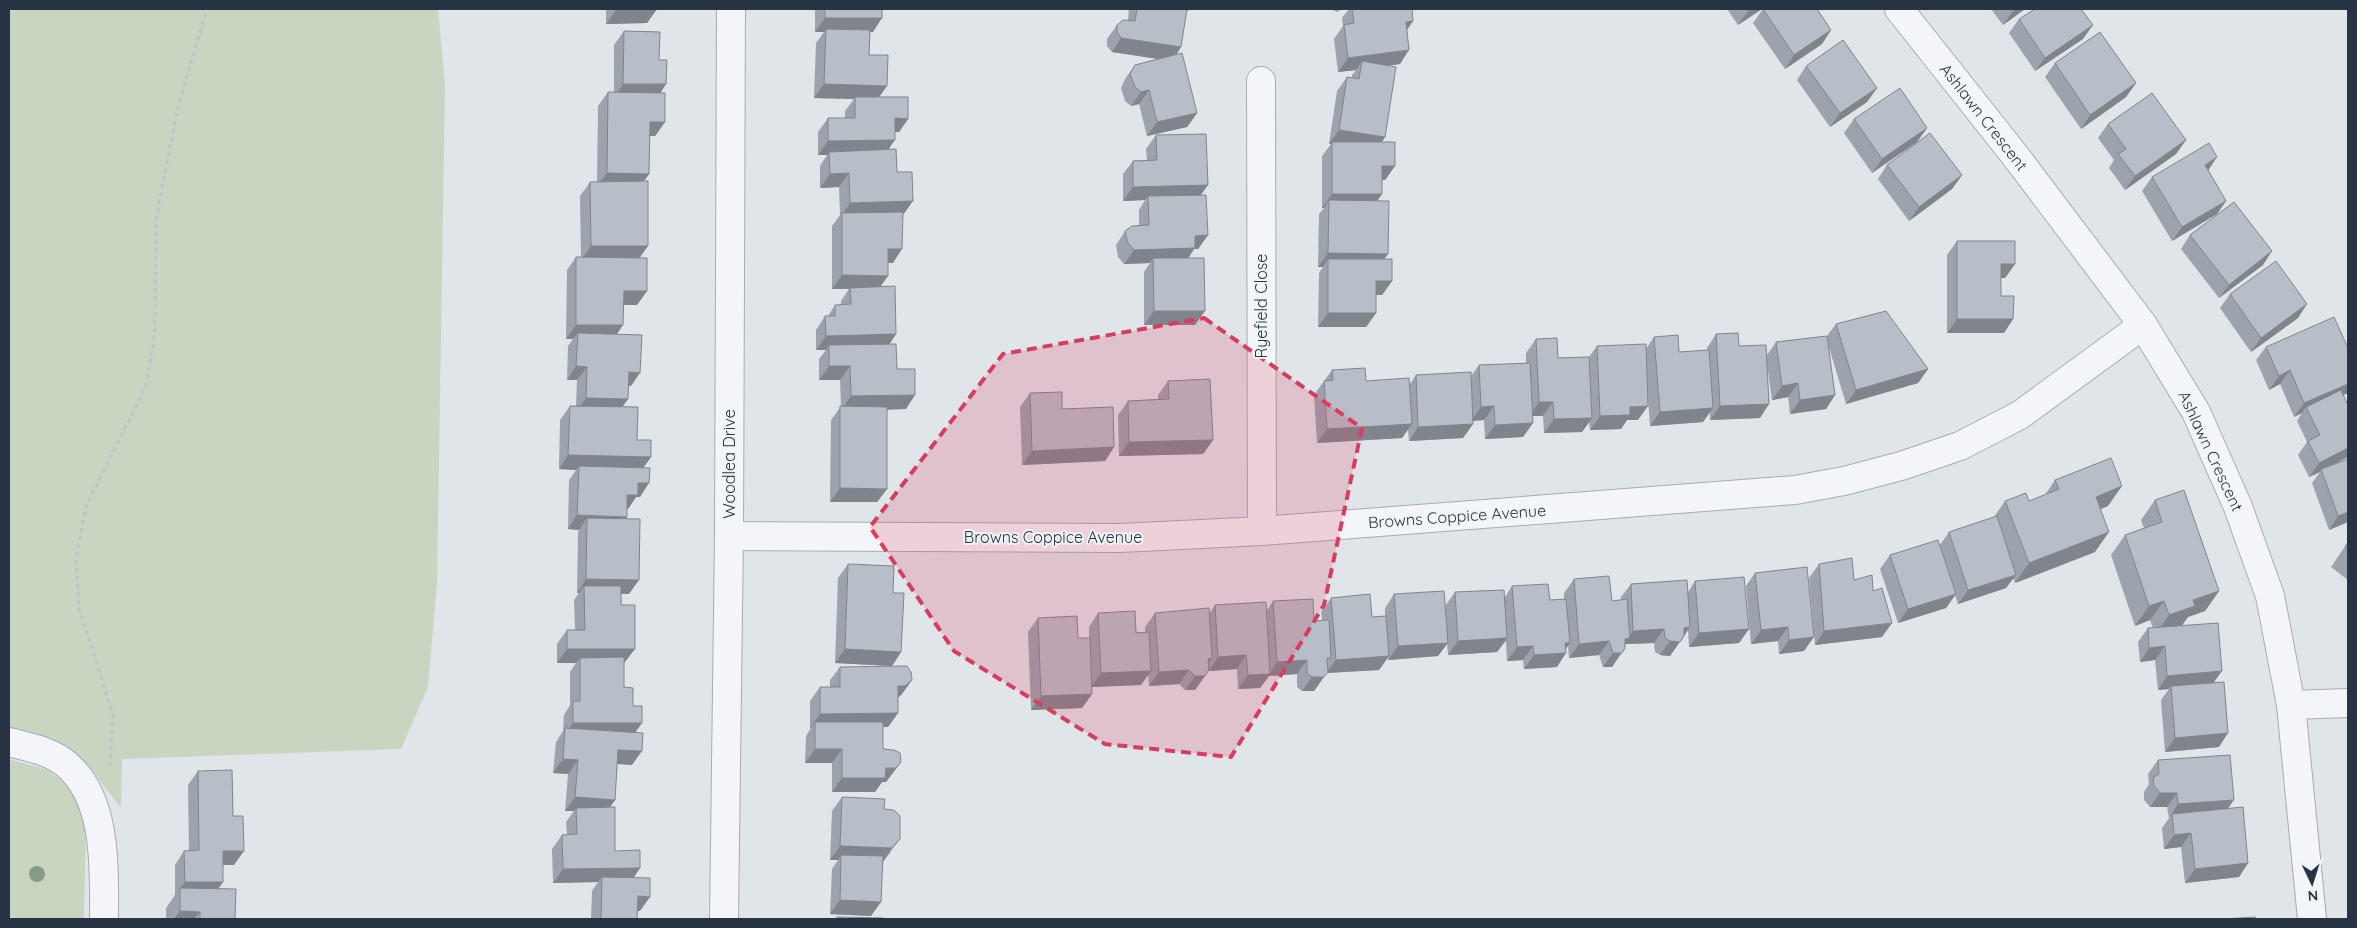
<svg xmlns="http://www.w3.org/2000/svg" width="2357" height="928" font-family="Quicksand,sans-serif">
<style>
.green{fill:#c7d5c1}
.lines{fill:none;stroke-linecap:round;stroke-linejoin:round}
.minor-casing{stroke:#a5acb5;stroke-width:30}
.path{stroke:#bfc3c9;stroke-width:3;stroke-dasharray:4 4;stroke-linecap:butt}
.minor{stroke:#f4f5f8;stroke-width:28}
.tree{fill:#879c86}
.wall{fill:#9da3ac}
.shaded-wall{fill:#80858c}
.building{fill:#b7bec8;stroke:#80858c}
.marked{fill:#d73d5f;fill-opacity:0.2;stroke:#d73d5f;stroke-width:4;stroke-dasharray:10 6;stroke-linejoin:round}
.labels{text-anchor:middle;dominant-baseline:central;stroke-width:4;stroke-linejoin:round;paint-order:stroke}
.street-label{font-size:16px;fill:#283443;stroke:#f0f4f7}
</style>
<rect width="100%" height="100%" fill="#e0e5ea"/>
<g class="green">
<path d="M9 9H438L445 85 437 583 428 687 401 749 122 759 121 808 87 764 57 743 9 728Z"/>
<path d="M9 759 48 770 70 788 86 824 84 919H9Z"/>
</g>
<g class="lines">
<g class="minor-casing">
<g id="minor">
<path d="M1899 9 2017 158 2143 325 2196 412 2238 507 2270 596 2291 705 2312 919"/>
<path d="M1261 81 1262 531"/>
<path d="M729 536 1120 538 1262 531 1795 490 1844 481 1901 466 1960 446 2020 415 2143 325"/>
<path d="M2291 705 2348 703"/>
<path d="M9 742C28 747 50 751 66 764 108 799 104 870 104 919"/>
<path d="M724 919 729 536 731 9"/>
</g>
</g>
<path class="path" d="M110 766 113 714 79 608 76 558 86 506 146 386 155 333 156 219 178 106 207 9"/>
<use href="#minor" class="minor"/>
</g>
<circle class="tree" cx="37" cy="874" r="8"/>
<g class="wall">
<path d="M606 9H657L647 23 606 24Z"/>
<path d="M815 9H882L873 32H870L869 55 879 97 908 119 899 132H895L889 150 897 172 903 215 893 263H888L880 287 896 334 889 344 897 369 906 409 887 410V489L877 502H830L831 420 841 406 840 380H819V359L826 350H816V330L825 316H828L835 305H841V301L849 289H832V226L840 215 839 187 820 188V166L827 155H818V132L828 118H845V111L854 99 814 98 816 43 824 32H815Z"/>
<path d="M1129 9H1191L1186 12 1181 47 1176 55 1197 113 1187 127 1147 136 1139 104 1131 106 1125 101 1121 88 1125 79 1135 65 1158 59 1112 52 1107 46V39L1117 25 1128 20Z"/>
<path d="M1331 9H1342L1337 12Z"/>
<path d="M1349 9H1412L1413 21 1407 30 1400 64 1387 66 1385 137 1382 142 1395 166 1385 180H1382V194L1377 201 1384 259 1392 281 1382 295H1376V313L1366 327H1318L1319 273 1323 267H1318L1319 214 1324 208H1322V156L1331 144H1329L1337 91 1347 77 1352 78V75L1356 70 1338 72 1334 39 1343 26 1342 18Z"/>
<path d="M1727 9H1762L1738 25Z"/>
<path d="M1763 9 1831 30 1822 44 1785 69 1753 23Z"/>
<path d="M1991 9H2025L2003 25Z"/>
<path d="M2019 19 2083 39 2035 71 2009 33Z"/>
<path d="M624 31 659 60 666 84 660 93 665 122 655 136H649V174L644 181 640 258 647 291 637 305H623V325L617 334 631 386H628V399L622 407 637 440 651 457 643 468 640 497H636L628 509H627V517L625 519 629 594H621L625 662 624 663V687L633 706 635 733 632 765 617 764 615 800 610 807 615 851 633 878 640 911H637V919H591L592 891 598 882 553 883 552 849 562 835H567L566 822 574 811H565L568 774 553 773 556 742 563 731 564 715 570 705V672L576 663H557V644L567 630H575L574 600 579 593H577L578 532 579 530 568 529 569 480 576 470 559 469 560 420 570 406H576L577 380H567L568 346 573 339H566L567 270 576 257H581L580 196 590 182H597L598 106 608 92H614V45Z"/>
<path d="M2055 63 2136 83 2126 97 2081 129 2045 77Z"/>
<path d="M1806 66 1877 88 1867 102 1830 127 1797 80Z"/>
<path d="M1854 119 1927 128 1917 142 1872 173 1844 133Z"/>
<path d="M2108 124 2186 140 2176 154 2125 190 2109 168 2114 160 2098 138Z"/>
<path d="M1156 135 1201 195 1208 235 1198 249H1194L1188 258 1195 325H1144V272L1150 263 1124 264 1118 257 1116 245 1125 231 1139 225V210L1145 200 1123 201V174L1133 161 1147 160 1146 149Z"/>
<path d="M1887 165 1962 175 1952 189 1909 221 1878 179Z"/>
<path d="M2208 170 2226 201 2217 214 2172 241 2142 191 2152 177Z"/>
<path d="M2190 235 2263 265 2219 298 2181 249Z"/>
<path d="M1957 241 2015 264 2005 278H2001V296L2013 319 2004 333H1947V255Z"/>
<path d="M2230 294 2298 318 2251 352 2220 308Z"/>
<path d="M1836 324 1928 369 1918 383 1846 404 1828 344 1835 395 1826 409 1790 414 1788 397 1772 400 1767 364 1760 418 1710 420V412L1703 422 1650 426 1648 399 1638 420H1627L1621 429 1590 430 1589 422 1582 432 1544 433 1543 416H1533V423L1523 437 1485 439 1484 420 1473 421V424L1463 438 1409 441 1408 429 1402 438 1317 443 1314 395 1332 370 1366 381 1410 384 1416 375 1471 376 1479 365 1526 363V353L1536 339 1558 358 1589 357 1597 346 1646 349 1654 337 1679 352 1707 350V348L1716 334 1739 346 1767 355 1776 342 1827 336Z"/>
<path d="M2266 347 2348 393 2343 395 2348 405V457L2334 464 2348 459V522L2329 530 2312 483 2320 472 2309 477 2298 455 2307 442 2297 421 2302 413 2294 417 2280 384 2269 390 2256 360Z"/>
<path d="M1168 381 1213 440 1203 454 1119 456 1118 415 1128 401 1158 399V395Z"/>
<path d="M1030 393 1062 409 1114 447 1105 461 1022 465 1020 407Z"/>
<path d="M2055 480 2108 506 2100 509 2095 552 2015 583 2013 578 2006 588 1958 604 1955 595 1946 608 1898 623 1880 569 1890 555 1940 545 1949 532 1994 517 2005 501H2029L2045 495Z"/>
<path d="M2155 500 2219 591 2205 611 2188 617 2182 626 2214 683 2219 747 2165 752 2161 700 2169 689 2158 690 2155 660 2140 662 2138 642 2148 628H2153L2150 620 2135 626 2111 555 2125 535 2144 528 2141 520Z"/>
<path d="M2348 542V580L2331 567Z"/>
<path d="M848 564 893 593 901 652 892 666 835 663 838 578Z"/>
<path d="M1819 564 1854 580 1873 591 1882 637 1815 645 1809 578Z"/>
<path d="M1755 573 1804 651 1779 654 1778 641 1751 644 1746 586Z"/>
<path d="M1574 579 1612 601 1621 600V597L1631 584 1688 592 1695 581 1749 629 1739 643 1689 647 1688 630 1670 656 1660 655 1655 652 1654 643 1626 644 1612 667H1603L1599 655 1569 658 1568 645 1557 667 1524 669 1523 660 1507 661 1506 641 1497 652 1448 655 1447 643 1438 656 1388 660V657L1379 670 1326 673 1314 691H1302L1297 687V674L1269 676 1260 688 1238 689 1237 669 1209 671 1208 670 1195 690H1185L1179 684 1149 686 1148 674 1141 685 1092 687V694L1082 708 1031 710 1028 632 1038 618 1078 638H1089V627L1098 613 1136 633 1145 632V627L1155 613 1209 614 1215 605 1267 610 1273 601 1314 621 1322 620 1321 612 1331 598 1372 617 1385 616V608L1394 594 1445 606 1455 592 1505 597 1512 586 1550 600 1564 599V593Z"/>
<path d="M840 667 902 694 898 698V713L888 727H883V749L901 762 886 782H882L875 792H832V763H805L806 736 811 728H810V701L820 687H830V680Z"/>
<path d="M2158 760 2228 809 2248 863 2239 877 2185 883 2181 847 2164 849 2162 828 2169 818 2167 807H2150L2144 800V792L2149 784 2148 774Z"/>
<path d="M198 771 234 865H223V882L218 889 235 919H166V908L175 895V865L184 851H189L188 785Z"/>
<path d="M842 797 884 809 890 853 883 862 871 916 830 914 832 869 838 860H830L832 811Z"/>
</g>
<g class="shaded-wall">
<path d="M657 9 647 23 606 24 616 10Z"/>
<path d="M1751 9H1762L1738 25 1748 11Z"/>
<path d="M2015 9H2025L2003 25 2013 11Z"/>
<path d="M825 18H882L873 32H826V29L824 32H815Z"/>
<path d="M1413 21 1403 35 1406 22Z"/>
<path d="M2093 25 2083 39 2035 71 2045 58Z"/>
<path d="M1831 30 1822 44 1785 69 1794 55Z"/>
<path d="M1121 38 1181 47 1172 61 1112 52Z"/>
<path d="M1409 50 1400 64 1361 69 1362 61 1356 70 1338 72 1348 58Z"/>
<path d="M2136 83 2126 97 2081 129 2090 115Z"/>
<path d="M623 84H666L657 98H614Z"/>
<path d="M824 84 887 86 877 100 855 97 854 99 814 98Z"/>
<path d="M1877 88 1867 102 1830 127 1840 113Z"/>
<path d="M1149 90 1139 104 1131 106 1141 92Z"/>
<path d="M1197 113 1187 127 1147 136 1157 122Z"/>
<path d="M895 118 908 119 899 132H885Z"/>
<path d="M650 122H665L655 136H640Z"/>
<path d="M1927 128 1917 142 1872 173 1882 159Z"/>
<path d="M1339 130 1385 137 1376 151 1332 142 1331 144H1329Z"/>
<path d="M895 140 885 154 829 152 827 155H818L828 141Z"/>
<path d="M2186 140 2176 154 2125 190 2135 176Z"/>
<path d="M2217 157 2208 171 2205 165Z"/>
<path d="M1382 166H1395L1385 180H1372Z"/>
<path d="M607 173 649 174 639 188 597 187Z"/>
<path d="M849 173 839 187 820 188 830 174Z"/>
<path d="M1962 175 1952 189 1909 221 1919 207Z"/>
<path d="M1208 185 1198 199 1148 196 1145 200 1123 201 1133 187Z"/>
<path d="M1332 194H1382L1372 208 1329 200 1324 208H1322Z"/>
<path d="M913 201 903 215 842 217V215L850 203Z"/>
<path d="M2226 201 2217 214 2172 241 2182 227Z"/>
<path d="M1208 235 1198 249H1194L1186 262 1153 258 1150 263 1124 264 1134 250 1195 236Z"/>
<path d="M591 246H648L638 260H581Z"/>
<path d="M888 249H902L893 263H878Z"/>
<path d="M2272 251 2263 265 2219 298 2229 285Z"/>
<path d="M1328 253 1388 254 1378 268 1328 259 1323 267H1318Z"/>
<path d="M2001 264H2015L2005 278H1991Z"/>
<path d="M842 275 888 276 878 290 850 288 849 289H832Z"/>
<path d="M1376 281H1392L1382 295H1366Z"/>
<path d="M624 291H647L637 305H614Z"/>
<path d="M2307 304 2298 318 2251 352 2261 338Z"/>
<path d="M1154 311H1205L1195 325H1144Z"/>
<path d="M1328 313H1376L1366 327H1318Z"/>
<path d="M1957 319H2013L2004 333H1947Z"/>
<path d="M576 325H623L613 339 578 333 573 339H566Z"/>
<path d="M896 334 887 348 829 345 826 350H816L826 336Z"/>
<path d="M576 366 587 367 577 380H567Z"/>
<path d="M829 366H850L840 380H819Z"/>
<path d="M1928 369 1918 383 1846 404 1856 390Z"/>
<path d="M2290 370 2280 384 2269 390 2279 376Z"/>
<path d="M629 372 640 373 631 386H619Z"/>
<path d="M1798 383 1788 397 1772 400 1782 386Z"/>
<path d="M2348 384V393L2308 411 2306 407 2302 413 2294 417 2304 403Z"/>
<path d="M915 395 906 409 841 410 851 396Z"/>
<path d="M1835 395 1826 409 1790 414 1800 400Z"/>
<path d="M586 398 628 399 618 413 576 412Z"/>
<path d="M1539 402H1553L1543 416H1529Z"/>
<path d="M1769 404 1760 418 1710 420 1720 406Z"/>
<path d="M1494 406 1484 420 1471 421 1481 407Z"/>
<path d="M1648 406 1638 420H1627L1621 429 1590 430 1600 416 1630 407Z"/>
<path d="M1713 408 1703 422 1650 426 1660 412Z"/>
<path d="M1592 418 1582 432 1544 433 1554 419Z"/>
<path d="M1533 423 1523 437 1485 439 1495 425Z"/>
<path d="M1412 424 1402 438 1317 443 1327 429Z"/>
<path d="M1473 424 1463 438 1409 441 1418 427Z"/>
<path d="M1213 440 1203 454 1119 456 1129 442Z"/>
<path d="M1114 447 1105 461 1022 465 1032 451Z"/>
<path d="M2348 448V457L2322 470 2321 469 2320 472 2309 477 2319 463Z"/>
<path d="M568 455 651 457 641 471 579 466 576 470 559 469Z"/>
<path d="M638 483H649L640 497H636L628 509 618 508 627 495Z"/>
<path d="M2122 486 2108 506 2082 517 2096 497Z"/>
<path d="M840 488 887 489 877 502H830Z"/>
<path d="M2348 512V522L2329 530 2338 516Z"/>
<path d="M577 515 627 517 617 530 587 518 579 530 568 529Z"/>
<path d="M2109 532 2095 552 2015 583 2029 563Z"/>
<path d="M2016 575 2006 588 1958 604 1968 590Z"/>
<path d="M586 579 639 580 629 594 584 593V586L579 593H577Z"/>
<path d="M2219 591 2205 611 2188 617 2181 626 2155 635 2169 615 2193 600Z"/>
<path d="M1956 594 1946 608 1898 623 1908 609Z"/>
<path d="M2164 601 2150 620 2135 626 2149 606Z"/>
<path d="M1892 623 1882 637 1815 645 1824 631Z"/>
<path d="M1690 627 1670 656 1660 655 1670 641 1684 628Z"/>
<path d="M1788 627 1778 641 1751 644 1761 630Z"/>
<path d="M1664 629 1654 643 1626 644 1620 652 1625 648 1612 667H1603L1613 653 1625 639H1627L1633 631Z"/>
<path d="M1749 629 1739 643 1689 647 1699 633Z"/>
<path d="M1814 637 1804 651 1779 654 1789 640Z"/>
<path d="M1507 638 1497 652 1448 655 1458 641Z"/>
<path d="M1609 641 1599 655 1569 658 1579 644Z"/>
<path d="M1448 643 1438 656 1388 660 1398 646Z"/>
<path d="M1565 643H1570L1563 653H1566L1557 667 1524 669 1534 655Z"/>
<path d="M1533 646 1523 660 1507 661 1517 647Z"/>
<path d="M2165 646 2155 660 2140 662 2149 648Z"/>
<path d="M567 649H635L625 662 580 663V658L576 663H557Z"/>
<path d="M845 649 901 652 892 666 835 663Z"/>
<path d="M1246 655 1237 669 1209 671 1218 657Z"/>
<path d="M1389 656 1379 670 1326 673 1336 660Z"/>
<path d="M1212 658 1203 672 1208 659Z"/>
<path d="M1307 660 1297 674 1269 676 1260 688 1238 689 1248 675 1269 674 1277 662Z"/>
<path d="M1189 670 1179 684 1149 686 1159 672Z"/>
<path d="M1151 671 1141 685 1091 687 1101 673Z"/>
<path d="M2222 671 2212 685 2171 686 2169 689 2158 690 2167 676Z"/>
<path d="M1195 676H1205L1195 690H1185Z"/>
<path d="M1312 677H1324L1314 691H1302Z"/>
<path d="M912 680 902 694 895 700 898 686Z"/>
<path d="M1092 694 1082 708 1031 710 1041 696Z"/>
<path d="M898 713 888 727 815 728V722L811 728H810L820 714Z"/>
<path d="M573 723H642L632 737 565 734Z"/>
<path d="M2228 733 2219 747 2165 752 2175 738Z"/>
<path d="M815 749H842L832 763H805Z"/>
<path d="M618 750 642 751 632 765 609 763Z"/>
<path d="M563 759 578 760 568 774 553 773Z"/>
<path d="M901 762 886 782H882L875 792H832L842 778 886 768Z"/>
<path d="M2160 793H2177L2167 807H2150Z"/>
<path d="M575 797 615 800 605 814 576 808 574 811H565Z"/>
<path d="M2234 800 2224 814H2172L2169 818 2178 804Z"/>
<path d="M2191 833 2181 847 2164 849 2174 835Z"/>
<path d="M900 839 882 862 841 855 838 860H830L840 846Z"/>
<path d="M223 851H244L234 865H213Z"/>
<path d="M2248 863 2239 877 2185 883 2195 869Z"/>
<path d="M640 868 631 882 602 877 598 882 553 883 563 869Z"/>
<path d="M185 882H223L213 896 180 889Z"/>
<path d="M638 896 650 897 640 911 628 910Z"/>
<path d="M840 900 881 902 871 916 830 914Z"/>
<path d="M180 911 200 912 194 919H174Z"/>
</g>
<g class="building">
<path d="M616 9H656L616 10Z"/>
<rect x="825" y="9" width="57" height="9"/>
<path d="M1137 9H1187L1181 47 1121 38 1117 32V25L1123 20 1135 21Z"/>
<path d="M1352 9H1412L1413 21 1406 22 1409 50 1348 58 1344 25 1354 23Z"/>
<path d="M1763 9H1817L1831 30 1794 55Z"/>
<path d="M2035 9H2081L2093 25 2045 58 2019 19Z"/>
<path d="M826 29 870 30 869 55H888L887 86 824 84Z"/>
<path d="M624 31 660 32 659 60H667L666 84H623Z"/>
<path d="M2100 32 2136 83 2090 115 2055 63Z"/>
<path d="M1843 40 1877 88 1840 113 1806 66Z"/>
<path d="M1182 53 1197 113 1157 122 1149 90 1141 92 1135 87 1130 74 1135 65Z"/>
<path d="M1362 61 1396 67 1385 137 1339 130 1347 77 1359 79Z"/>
<path d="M1900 88 1927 128 1882 159 1854 119Z"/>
<path d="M608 92 665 93V122H650L649 174 607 173Z"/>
<path d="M2152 93 2186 140 2135 176 2118 154 2126 149 2108 124Z"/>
<path d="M855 97H908V119L895 118V140L828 141V118H855Z"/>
<path d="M1930 133 1962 175 1919 207 1887 165Z"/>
<path d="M1206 134 1208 185 1133 187V161L1157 160 1156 135Z"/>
<path d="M1332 142H1395V166H1382V194H1332Z"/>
<path d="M2209 143 2217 157 2205 165 2226 201 2182 227 2152 177Z"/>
<path d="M896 149 897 172H912L913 201 850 203 849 173 830 174 829 152Z"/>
<path d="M648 181V246H591L590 182Z"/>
<path d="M1206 195 1208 235 1195 236V248L1134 250 1128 243 1125 231 1132 226 1149 225 1148 196Z"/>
<path d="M1329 200 1389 201 1388 254 1328 253Z"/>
<path d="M2234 202 2272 251 2229 285 2190 235Z"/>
<path d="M903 212 902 249H888V276L842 275V213Z"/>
<path d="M1957 241H2015V264H2001V296H2014L2013 319H1957Z"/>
<path d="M576 257 647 258V291H624L623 325H576Z"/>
<path d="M1153 258H1204L1205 311H1154Z"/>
<path d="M1328 259H1392V281H1376V313H1328Z"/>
<path d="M2276 261 2307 304 2261 338 2230 294Z"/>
<path d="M895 286 896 334 826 336 825 316H835V305L851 304 850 288Z"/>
<path d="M1886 311 1928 369 1856 390 1836 324Z"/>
<path d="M2334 317 2348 348V384L2304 403 2290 370 2279 376 2266 347Z"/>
<path d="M578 333 642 335 640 373 629 372 628 399 586 398 587 367 576 366Z"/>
<path d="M1738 333 1739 346 1766 345 1769 404 1720 406 1716 334Z"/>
<path d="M1678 335 1679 352 1709 350 1713 408 1660 412 1654 337Z"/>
<path d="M1827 336 1835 395 1800 400 1798 383 1782 386 1776 342Z"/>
<path d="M1557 338 1558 358 1589 357 1592 418 1554 419 1553 402H1539L1536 339Z"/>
<path d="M896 344 897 369H915V395L851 396 850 366H829V345Z"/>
<path d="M1646 344 1648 406 1630 407V415L1600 416 1597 346Z"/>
<path d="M1530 363 1533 423 1495 425 1494 406 1481 407 1479 365Z"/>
<path d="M1365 368 1366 381 1409 378 1412 424 1327 429 1324 381 1333 380 1332 370Z"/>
<path d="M1471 372 1473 424 1418 427 1416 375Z"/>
<path d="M1210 379 1213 440 1129 442 1128 401 1169 399 1168 381Z"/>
<path d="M2341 390 2348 405V448L2319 463 2308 441 2320 435 2306 407Z"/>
<path d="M1062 392V409L1113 407 1114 447 1032 451 1030 393Z"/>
<path d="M570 406 638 407 637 440H651V457L568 455Z"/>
<path d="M840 406 887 407V489L840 488Z"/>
<path d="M2111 458 2122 486 2096 497 2109 532 2029 563 2005 501 2026 493 2029 501 2059 489 2055 480Z"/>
<path d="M2348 459V512L2338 516 2321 469Z"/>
<path d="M579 466 650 468 649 483H638V495H627V517L577 515Z"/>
<path d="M2184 490 2219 591 2193 600 2195 606 2169 615 2164 601 2149 606 2125 535 2162 522 2155 500Z"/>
<path d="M1997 516 2016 575 1968 590 1949 532Z"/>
<path d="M587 518 640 519 639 580 586 579Z"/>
<path d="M1938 540 1956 594 1908 609 1890 555Z"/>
<path d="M2348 542V550L2345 547Z"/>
<path d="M1852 558 1854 580 1872 575 1873 591 1882 588 1892 623 1824 631 1819 564Z"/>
<path d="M848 564 894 566 893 593H904L901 652 845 649Z"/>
<path d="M1807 567 1814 637 1789 640 1788 627 1761 630 1755 573Z"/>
<path d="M1609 576 1612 601 1627 599 1630 638 1625 639V648L1622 653H1613L1609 641 1579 644 1574 579Z"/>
<path d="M1744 577 1749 629 1699 633 1695 581Z"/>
<path d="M1687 580 1690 627 1684 628V636L1680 642 1670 641 1665 638 1664 629 1633 631 1631 584Z"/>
<path d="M1548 584 1550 600 1566 599 1570 643H1565L1566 653 1534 655 1533 646 1517 647 1512 586Z"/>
<path d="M584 586H621V605H635V649H567V630H585Z"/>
<path d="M1504 590 1507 638 1458 641 1455 592Z"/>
<path d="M1444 591 1448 643 1398 646 1394 594Z"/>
<path d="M1370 594 1372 617 1386 616 1389 656 1336 660 1331 598Z"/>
<path d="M1313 599 1314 621 1329 620 1331 658H1327L1328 672 1324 677H1312L1307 673V660L1277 662 1273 601Z"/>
<path d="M1266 602 1270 674 1248 675 1246 655 1218 657 1215 605Z"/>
<path d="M1209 608 1212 658 1208 659 1209 670 1205 676H1195L1189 670 1159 672 1155 613Z"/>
<path d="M1135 611 1136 633 1149 632 1151 671 1101 673 1098 613Z"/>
<path d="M1077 616 1078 638H1090L1092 694 1041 696 1038 618Z"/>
<path d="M2218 623 2222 671 2167 676 2165 646 2149 648 2148 628Z"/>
<path d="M624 657V687L633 688V706H642V723H573V701H580V658Z"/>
<path d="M907 666 911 672 912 680 905 686H898V713L820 714V687H840V667Z"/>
<path d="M2224 682 2228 733 2175 738 2171 686Z"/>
<path d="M815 722H883V749L894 750 900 753 901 762 896 768H886L885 778H842V749H815Z"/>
<path d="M565 728 643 733 642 751 618 750 615 800 575 797 578 760 563 759Z"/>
<path d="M2230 755 2234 800 2178 804 2177 793H2160L2154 786 2153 778 2159 774 2158 760Z"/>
<path d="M232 770 233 816H243L244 851H223V882H185L184 851 199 850 198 771Z"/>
<path d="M842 797 885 799 884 809 894 810 900 816V839L892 848 840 846Z"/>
<path d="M615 807V851L640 850V868L563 869 562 835 577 834 576 808Z"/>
<path d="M2243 807 2248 863 2195 869 2191 833 2174 835 2172 814Z"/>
<path d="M841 855 883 856 881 902 840 900Z"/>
<path d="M602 877 650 878V897L638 896 637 919H601Z"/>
<path d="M180 888 236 889 235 919H200V912L180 911Z"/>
<path d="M837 917 883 918V919H837Z"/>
<path d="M2255 917 2256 919H2225Z"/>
</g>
<path class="marked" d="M1204 318 1362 428 1324 605 1231 757 1105 744 954 651 870 527 1003 354Z"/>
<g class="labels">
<g class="street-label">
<text transform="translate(1984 117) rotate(52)">Ashlawn Crescent</text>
<text transform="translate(1261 306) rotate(-90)">Ryefield Close</text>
<text transform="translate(2211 451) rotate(65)">Ashlawn Crescent</text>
<text transform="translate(729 464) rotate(-90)">Woodlea Drive</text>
<text transform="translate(1457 516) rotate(-4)">Browns Coppice Avenue</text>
<text x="1053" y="537">Browns Coppice Avenue</text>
</g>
</g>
<rect width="2357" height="928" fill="none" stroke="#283443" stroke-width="20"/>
<g transform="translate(2312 883) rotate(176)" stroke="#f0f4f7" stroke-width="4" paint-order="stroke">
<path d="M0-4L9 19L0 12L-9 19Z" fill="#283443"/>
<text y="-8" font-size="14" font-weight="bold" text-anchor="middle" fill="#283443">N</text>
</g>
</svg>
